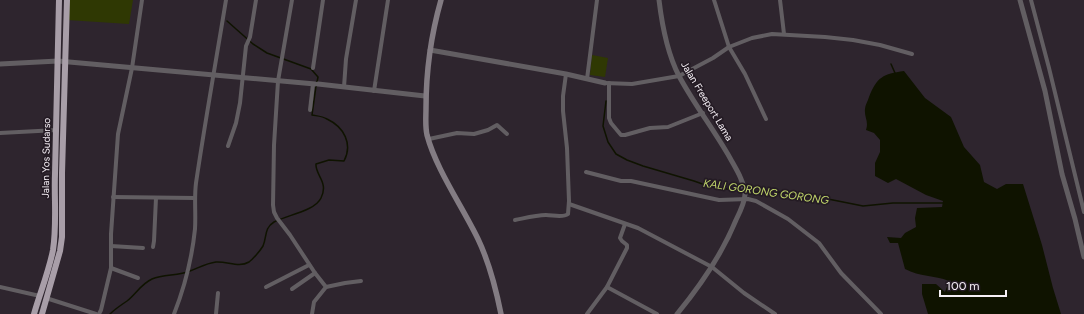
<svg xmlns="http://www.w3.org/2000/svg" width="1084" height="314" font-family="Figtree,sans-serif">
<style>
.green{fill:#2f3803}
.water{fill:#0f1300}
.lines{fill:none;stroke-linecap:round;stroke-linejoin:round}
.stream{stroke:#0f1300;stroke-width:1.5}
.minor{stroke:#625e62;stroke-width:4}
.tertiary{stroke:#625e62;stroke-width:5}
.secondary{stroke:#837c83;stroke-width:5.5}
.trunk{stroke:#a89ea8;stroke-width:6}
.labels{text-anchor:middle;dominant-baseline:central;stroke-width:3.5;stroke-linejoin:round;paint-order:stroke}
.street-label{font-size:10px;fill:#f6f0f6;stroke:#241b24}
.water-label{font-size:11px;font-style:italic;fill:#c2d86b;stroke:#241b24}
</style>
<rect width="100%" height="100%" fill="#2e252e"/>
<g class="green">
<path d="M68 0H133L129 24 67 20Z"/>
<path d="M592 55 608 58 605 77 590 75Z"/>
</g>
<path class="water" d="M904 71 925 98 951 117 964 147 980 165 984 182 997 189 1006 184H1023L1042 245 1053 288 1061 314H928L922 294V284H936L945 292 949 281C934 275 920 277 905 269L898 243H890L887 237 901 238 905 233 916 227 915 218 917 208 942 207 943 201 926 195 896 179 888 183 875 176V163L880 152V140L874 133 866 130C869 121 864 117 865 109 865 105 868 101 869 97 877 77 883 74 904 71Z"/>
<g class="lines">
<g class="stream">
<path d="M227 21 253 44 267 53 311 69 318 77 317 82"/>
<path d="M891 64 895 73"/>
<path d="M606 101 603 126 608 142 616 154 627 160 643 166 694 181 711 187 743 191"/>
<path d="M747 192 770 191 823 198 863 206 893 203H943"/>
<path d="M110 314C115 309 121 305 127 301 136 294 141 284 152 279 164 274 178 276 190 271 198 268 207 263 216 262 227 261 239 268 249 262 253 259 260 251 263 246 267 237 264 228 274 222 287 215 315 211 321 198 329 182 315 175 316 164L329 160 344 161C353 144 344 127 327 119 322 116 317 116 312 115L316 86"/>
</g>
<g class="minor">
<path d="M292 0 278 81 274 145 273 205 274 212 277 218 290 235 315 273 326 287 314 302 312 314"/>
<path d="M714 0 729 47 745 74 766 119"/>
<path d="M780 0 784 34"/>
<path d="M1031 0 1049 68 1084 212"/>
<path d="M313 68 323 0"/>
<path d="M587 79 597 0"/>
<path d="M605 83 632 84 679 76 713 58 729 47 752 38 772 34 825 37 853 40 880 45 912 54"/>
<path d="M609 83V118L611 123 621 135H625L650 128 668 127 703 113"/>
<path d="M344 87 346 59 356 0"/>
<path d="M374 91 388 0"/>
<path d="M310 110 313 84"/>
<path d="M0 133 57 130"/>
<path d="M429 139 457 133 474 134 488 130 497 125 507 134"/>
<path d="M228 146 236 123 240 103 246 46 250 37 256 0"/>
<path d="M586 172 621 181H631L719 200 748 199 756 201 788 219 819 243 841 273 881 314"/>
<path d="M113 197 195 198"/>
<path d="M569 204 638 228 712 267 744 293 775 314"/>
<path d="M515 220C525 218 536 215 546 215 553 215 563 218 568 214L569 201 567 148 563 111V96L566 74"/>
<path d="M111 246 143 248"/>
<path d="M153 247 154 241 156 198"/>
<path d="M111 268 138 278"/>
<path d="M0 287 40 296"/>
<path d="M266 287 309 265"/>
<path d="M326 287 345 283 361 281"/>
<path d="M607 287 627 248V245L622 241 620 238 625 224"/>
<path d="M292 289 315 273"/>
<path d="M46 298 96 314"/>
<path d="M99 314 101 310 111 268V234L118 134 132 68 142 0"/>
<path d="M174 314C185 286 192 258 195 229 196 213 194 198 196 183 205 122 216 61 226 0"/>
<path d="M216 314 218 293"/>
<path d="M587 314 607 287 657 314"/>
</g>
<g class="tertiary">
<path d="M659 0C662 25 667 53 679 76 694 104 714 130 730 158 736 169 744 181 745 194 745 202 740 212 736 220 722 254 701 285 677 314"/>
<path d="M1020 0 1045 91 1062 174 1075 219 1084 257"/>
<path d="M430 50 566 74 605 83"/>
<path d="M0 64 58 61 315 84"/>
<path d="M318 84 425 96"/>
</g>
<path class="secondary" d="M441 0C431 35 426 71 426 108 426 117 425 126 427 135 436 169 462 206 478 239 489 262 496 289 501 314"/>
<g class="trunk">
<path d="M34 314C40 293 49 271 53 250 57 224 54 199 55 174 56 116 58 58 59 0"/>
<path d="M42 314 60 251 62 237V173L67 0"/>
</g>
</g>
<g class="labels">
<g class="street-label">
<text transform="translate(707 101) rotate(59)">Jalan Freeport Lama</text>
<text transform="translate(46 158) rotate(-89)">Jalan Yos Sudarso</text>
</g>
<g class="water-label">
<text transform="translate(766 192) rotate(8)">KALI GORONG GORONG</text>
</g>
</g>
<path d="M940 290v6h66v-6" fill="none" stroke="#f6f0f6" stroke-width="2"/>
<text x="946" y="290" font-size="12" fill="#f6f0f6" stroke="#241b24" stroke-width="3" paint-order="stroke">100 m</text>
</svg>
